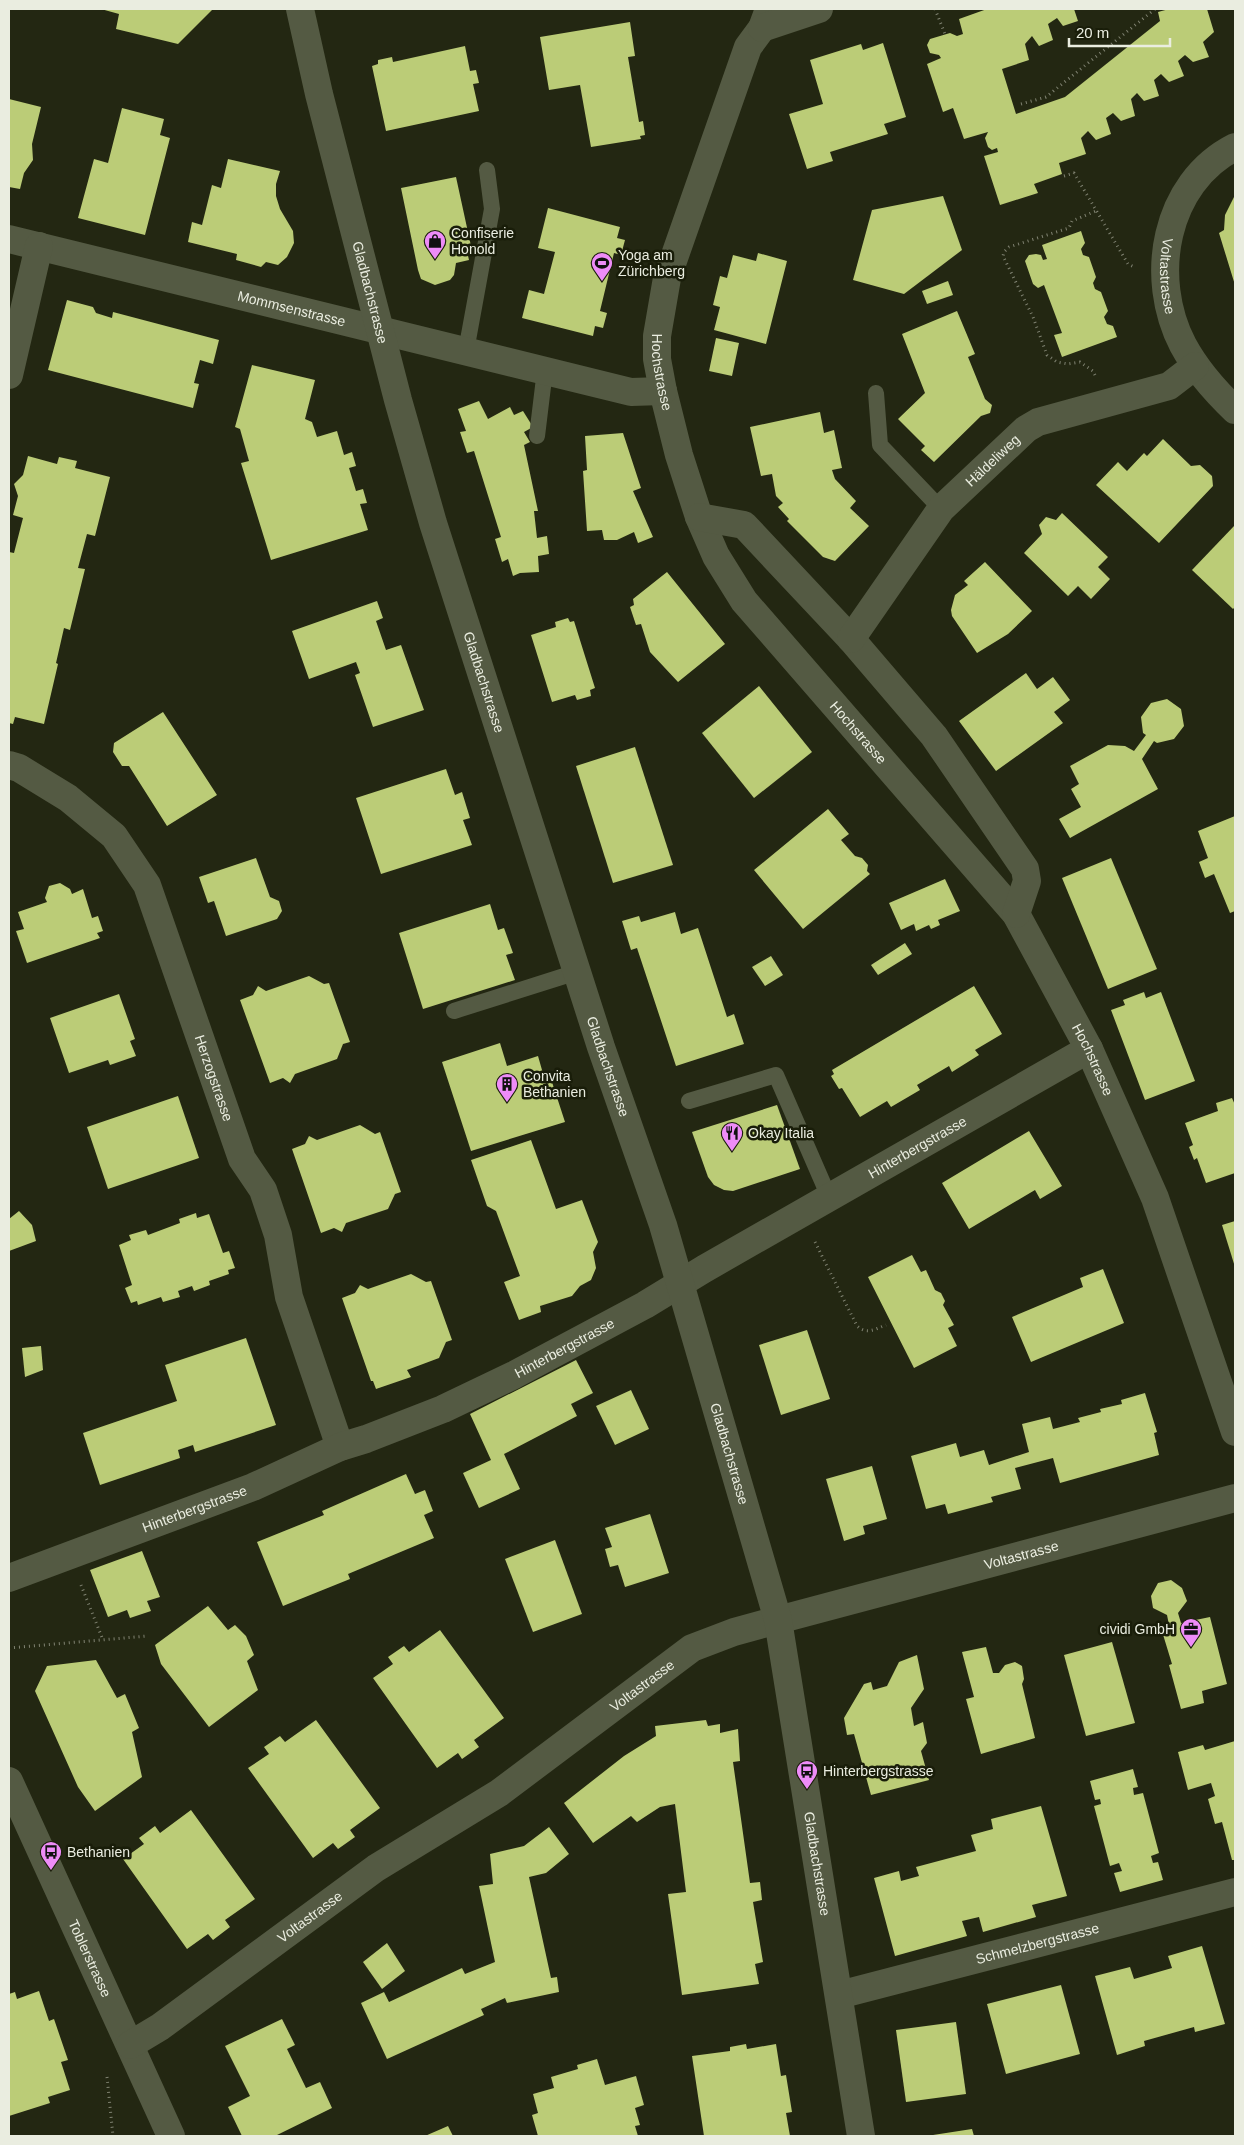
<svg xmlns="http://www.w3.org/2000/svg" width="1244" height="2145" font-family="Helvetica,sans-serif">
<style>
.building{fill:#bc7}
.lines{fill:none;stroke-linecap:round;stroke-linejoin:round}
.path{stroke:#808372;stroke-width:3;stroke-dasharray:1 4;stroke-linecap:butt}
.lane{stroke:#545a43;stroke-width:16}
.street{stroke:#545a43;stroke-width:28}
.secondary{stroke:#545a43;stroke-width:28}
.labels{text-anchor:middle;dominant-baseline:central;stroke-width:5;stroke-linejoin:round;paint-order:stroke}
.poi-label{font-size:14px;fill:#eaede0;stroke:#191d09;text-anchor:start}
.street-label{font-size:14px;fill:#eaede0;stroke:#191d09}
</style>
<rect width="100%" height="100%" fill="#232712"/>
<g class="building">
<path d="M101 9H213L178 44 116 29 119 14Z"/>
<path d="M987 9H1074L1078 21 1063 26 1057 18 1048 24 1053 40 1039 46 1032 36 1025 44 1029 60 1002 69 1016 114 1065 97 1160 21 1158 12 1169 9H1207L1214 32 1203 42 1209 57 1193 62 1185 55 1178 61 1184 76 1169 82 1161 74 1154 80 1159 96 1144 101 1137 93 1131 99 1135 116 1121 121 1113 113 1106 118 1111 134 1096 140 1088 131 1081 138 1086 154 1059 163 1062 174 1034 184 1038 193 1000 205 984 156 998 152 997 148 992 150 988 147 985 138 988 132 964 139 953 108 943 112 927 64 941 58 939 55 930 53 927 45 930 39 950 33 957 36 963 34 959 19Z"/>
<path d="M630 22 635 56 628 57 639 122 643 121 645 135 640 136 641 139 591 147 580 85 549 90 540 37Z"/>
<path d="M883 43 906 117 884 124 888 134 830 152 833 161 807 169 789 114 823 104 810 60 861 44 863 50Z"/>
<path d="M465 46 470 71 476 70 479 83 473 84 479 111 386 131 372 66 378 64V60L392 57 393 62Z"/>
<path d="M9 99 41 107 32 144 33 160 24 173 20 189 9 187Z"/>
<path d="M122 108 164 119 160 135 170 138 145 235 78 218 94 159 108 163Z"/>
<path d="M228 159 280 171 276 184V196L280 209 293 231 294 243 287 257 278 265 266 262 261 267 236 260 237 254 188 242 192 222 202 225 212 185 221 188Z"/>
<path d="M456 177 471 246 466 247 469 260 456 263 454 275 450 280 435 285 421 279 418 270 401 188Z"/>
<path d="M943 196 962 250 904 294 853 280 872 210Z"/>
<path d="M1234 197H1235V285L1219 233 1224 230 1225 215Z"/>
<path d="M548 208 620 227 617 238 625 240 621 255 614 253 600 311 607 313 603 328 595 326 593 336 522 318 529 290 544 294 555 252 538 248Z"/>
<path d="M1081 231 1085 243 1081 249 1083 255 1089 257 1096 277 1093 283 1095 289 1101 292 1108 311 1104 317 1107 324 1113 326 1117 337 1062 357 1054 335 1062 333 1044 285 1038 288 1033 284 1025 261 1029 255 1036 254 1041 255 1043 260 1047 259 1042 245Z"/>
<path d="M758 253 787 261 766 344 714 330 720 307 713 305 720 276 727 278 733 255 756 261Z"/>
<path d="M948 281 953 295 927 304 922 291Z"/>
<path d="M67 300 93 307 96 313 112 318 113 312 219 340 213 364 200 360 194 383 199 384 193 408 48 370Z"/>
<path d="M957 311 975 354 968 357 985 399 992 405 990 413 981 416 934 462 921 450 925 446 898 419 925 393 902 334Z"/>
<path d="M716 338 739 343 732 376 709 371Z"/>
<path d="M252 365 315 380 305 419 312 422 317 437 337 431 344 455 352 452 356 466 349 468 356 491 363 489 367 503 360 504 368 530 271 560 241 463 249 461 240 429 235 427Z"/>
<path d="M479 401 488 419 510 407 514 415 523 411 533 427 524 432 530 442 524 445 538 511H534L537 538 547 536 549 554 538 556 539 572 520 573 513 576 508 559 502 562 495 539 501 537 474 451 467 453 460 432 466 431 458 409Z"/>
<path d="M820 412 824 433 834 430 842 468 832 470 835 479 856 501 850 508 869 526 835 561 823 557 787 521 789 519 778 507 783 503 776 496 772 474 761 476 750 427Z"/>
<path d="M623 433 641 488 633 491 653 537 638 543 634 532 617 540H604L602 530 587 531 583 471 587 470 585 436Z"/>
<path d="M1163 439 1191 466 1200 465 1212 476 1213 486 1159 543 1096 485 1118 462 1127 471 1144 453 1147 456Z"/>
<path d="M28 456 57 464 59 457 77 461 75 468 110 477 95 536 87 534 78 568 85 569 70 630 64 628 56 663 58 664 44 724 15 717 13 724 9 723V552L14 553 23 518 13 515 18 496 14 484 23 475Z"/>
<path d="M1062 513 1108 557 1098 567 1110 579 1091 599 1078 586 1068 596 1024 553 1042 534 1039 525 1046 517 1056 520Z"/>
<path d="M1235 525V607L1233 609 1192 570Z"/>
<path d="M985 562 1032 611 1008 634 977 653 952 616 951 610 955 595 968 585 964 581Z"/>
<path d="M667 572 725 644 678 682 650 652 641 624 636 625 630 607 634 605 633 599Z"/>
<path d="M377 601 383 618 376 621 386 650 401 645 424 710 373 727 355 675 360 673 356 662 309 679 292 631Z"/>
<path d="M568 618 570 622 574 621 595 688 590 690 591 696 577 700 575 695 552 702 531 635 556 627 555 622Z"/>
<path d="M1026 673 1037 689 1053 677 1070 700 1054 712 1063 723 996 771 959 721Z"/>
<path d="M759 686 812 752 754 798 702 733Z"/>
<path d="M1167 699 1181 709 1184 726 1174 739 1157 743 1154 741 1142 759 1158 789 1070 838 1059 819 1081 807 1071 789 1079 784 1070 766 1108 745 1125 746 1134 751 1146 735 1143 733 1141 717 1151 703Z"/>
<path d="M163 712 217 795 167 826 129 766H122L113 752 114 743Z"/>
<path d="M635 747 673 865 613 883 576 766Z"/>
<path d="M446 769 455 795 462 792 470 818 463 820 472 845 381 874 356 798Z"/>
<path d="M828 809 849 834 841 840 855 856 862 858 868 865 867 871 870 874 803 929 754 870Z"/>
<path d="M1235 816V911L1230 913 1214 874 1205 878 1199 862 1208 858 1198 831Z"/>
<path d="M256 858 270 897 279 901 282 911 277 919 226 936 214 901 208 903 199 877Z"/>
<path d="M1111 858 1157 969 1108 989 1062 878Z"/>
<path d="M945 879 960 911 938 920 940 925 931 929 929 925 916 931 914 924 901 930 889 903Z"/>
<path d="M60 883 70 889 72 894 83 889 92 918 98 916 103 931 97 933 100 938 27 963 16 931 24 929 18 912 47 902 45 898 49 886Z"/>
<path d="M490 904 498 930 504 928 513 953 506 955 515 980 423 1009 399 933Z"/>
<path d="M675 912 681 934 698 928 727 1017 734 1014 744 1044 676 1066 637 948 631 950 622 921 639 916 641 922Z"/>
<path d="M905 943 912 954 878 975 871 965Z"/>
<path d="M771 956 783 975 765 986 752 967Z"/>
<path d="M309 976 324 984 329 983 350 1042 343 1044 337 1059 295 1074 290 1083 283 1078 270 1083 240 1000 253 995 258 986 266 991Z"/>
<path d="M974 986 1002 1034 975 1050 979 1055 952 1072 949 1066 917 1085 920 1090 891 1107 887 1101 860 1117 842 1088 839 1089 831 1076 834 1074 832 1070Z"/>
<path d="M1144 992 1146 998 1161 992 1195 1081 1145 1100 1111 1010 1125 1005 1123 1000Z"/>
<path d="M119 994 135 1039 130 1041 136 1056 110 1065 108 1060 69 1073 50 1018Z"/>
<path d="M500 1043 507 1066 538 1056 546 1084 552 1082 565 1122 471 1151 442 1062Z"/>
<path d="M178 1096 199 1158 108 1189 87 1127Z"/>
<path d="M1232 1098 1235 1105V1173L1206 1183 1197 1158 1194 1160 1189 1147 1193 1145 1185 1123 1218 1111 1216 1103Z"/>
<path d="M777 1105 800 1169 733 1191 724 1190 714 1185 708 1177 692 1132Z"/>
<path d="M360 1125 375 1134 380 1132 401 1192 395 1194 388 1209 346 1223 342 1232 334 1228 321 1233 292 1149 305 1144 309 1136 317 1140Z"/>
<path d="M1029 1131 1062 1186 1040 1199 1035 1190 969 1229 942 1183Z"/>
<path d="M531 1140 556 1209 582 1200 598 1242 593 1252 596 1268 591 1280 580 1286 572 1296 540 1306 541 1312 519 1320 504 1282 520 1276 496 1211 487 1206 471 1160Z"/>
<path d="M19 1211 32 1225 36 1241 9 1251V1219Z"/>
<path d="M196 1213 197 1218 209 1214 223 1253 229 1251 235 1268 228 1270 229 1274 209 1281 210 1285 194 1291 192 1286 178 1291 180 1297 163 1302 161 1297 138 1305 137 1301 131 1303 125 1288 132 1285 119 1245 131 1240 129 1235 146 1230 148 1235 180 1223 179 1219Z"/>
<path d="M1235 1221V1267L1222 1225Z"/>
<path d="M912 1255 921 1272 926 1270 935 1290 941 1293 945 1301 943 1305 954 1325 948 1328 957 1346 914 1368 868 1277Z"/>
<path d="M1103 1269 1124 1323 1031 1362 1012 1317 1083 1287 1080 1278Z"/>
<path d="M411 1274 426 1282 431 1281 452 1340 446 1342 439 1358 407 1370 411 1377 376 1389 373 1381H371L342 1298 355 1293 360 1285 368 1289Z"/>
<path d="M807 1330 830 1399 781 1415 759 1345Z"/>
<path d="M246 1338 276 1425 195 1452 193 1445 178 1450 180 1458 100 1485 83 1433 177 1401 165 1365Z"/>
<path d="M41 1346 43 1370 25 1377 22 1348Z"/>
<path d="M576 1360 593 1393 571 1404 577 1416 504 1454 520 1489 479 1508 463 1473 491 1460 470 1414Z"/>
<path d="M631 1390 649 1429 615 1445 596 1406Z"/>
<path d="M1145 1393 1157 1432 1154 1433 1159 1455 1060 1483 1053 1458 1015 1468 1021 1489 991 1497 993 1502 948 1514 945 1504 926 1509 911 1456 956 1443 960 1457 984 1450 989 1465 1029 1452 1022 1424 1050 1417 1053 1429 1080 1422 1078 1418 1101 1412 1100 1409 1122 1404 1121 1400Z"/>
<path d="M872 1466 887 1519 863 1526 865 1534 844 1541 826 1479Z"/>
<path d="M406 1474 415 1494 425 1490 433 1511 424 1515 434 1538 348 1574 350 1579 283 1606 257 1542 324 1515 322 1511Z"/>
<path d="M650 1514 669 1573 625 1587 618 1565 610 1567 605 1549 612 1547 605 1528Z"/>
<path d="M555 1540 582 1614 533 1632 505 1559Z"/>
<path d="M142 1551 160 1597 147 1601 151 1611 130 1618 127 1610 108 1617 90 1570Z"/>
<path d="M1171 1580 1182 1588 1187 1601 1178 1613 1181 1623 1210 1617 1227 1684 1202 1691 1204 1703 1181 1709 1169 1665 1172 1664 1161 1628 1169 1625 1167 1615 1153 1608 1151 1596 1158 1583Z"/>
<path d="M208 1606 228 1630 235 1625 246 1636 254 1655 247 1661 258 1690 209 1727 161 1664 155 1645Z"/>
<path d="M440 1630 504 1718 474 1740 479 1747 462 1759 458 1753 437 1768 373 1678 393 1664 388 1657 404 1646 409 1652Z"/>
<path d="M1112 1642 1135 1723 1086 1736 1064 1655Z"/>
<path d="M986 1647 993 1673H999L1005 1665 1015 1662 1022 1666 1024 1679 1022 1684 1035 1738 981 1754 966 1699 974 1697 962 1652Z"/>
<path d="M917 1655 924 1689 911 1708 914 1726 923 1722 927 1743 921 1751 929 1780 871 1795 854 1734 847 1735 844 1718 864 1684 871 1682 873 1690 887 1686 899 1662Z"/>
<path d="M96 1660 117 1698 125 1694 139 1728 132 1732 142 1777 95 1811 78 1787 35 1691 47 1666Z"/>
<path d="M316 1720 380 1808 350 1830 355 1837 338 1849 333 1843 313 1858 248 1768 269 1754 264 1747 280 1736 285 1742Z"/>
<path d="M706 1720 708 1726 720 1724V1733L738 1729 740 1761 733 1762 750 1883 760 1882 762 1900 753 1902 763 1962 755 1964 759 1984 682 1995 668 1894 686 1892 675 1804 660 1807 637 1822 631 1816 593 1843 564 1803 624 1756 656 1736 655 1726Z"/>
<path d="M1235 1741V1860H1232L1222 1822 1215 1824 1208 1799 1215 1796 1211 1783 1188 1790 1178 1752 1203 1745 1205 1750Z"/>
<path d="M1133 1769 1138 1787 1133 1788 1134 1795 1143 1793 1159 1853 1151 1856 1153 1863 1158 1862 1163 1880 1120 1892 1114 1873 1122 1871 1119 1863 1110 1866 1094 1806 1101 1804 1100 1799 1095 1800 1090 1781Z"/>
<path d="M1041 1806 1067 1896 1032 1905 1036 1917 983 1932 979 1917 962 1921 967 1936 895 1956 874 1878 899 1871 901 1881 919 1876 916 1867 976 1851 971 1835 993 1829 991 1819Z"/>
<path d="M191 1810 255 1899 225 1920 230 1927 213 1940 208 1934 187 1949 123 1859 144 1844 139 1838 155 1826 160 1833Z"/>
<path d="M549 1827 569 1854 546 1873 529 1877 551 1978 557 1977 559 1992 507 2003 505 1998 481 2009 484 2015 387 2059 361 2003 384 1992 389 2002 462 1968 465 1974 495 1962 479 1886 493 1884 490 1854 524 1846Z"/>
<path d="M387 1943 405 1971 382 1989 363 1962Z"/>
<path d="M1202 1946 1225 2024 1195 2032 1194 2027 1144 2041 1145 2046 1117 2055 1095 1976 1130 1967 1134 1979 1172 1968 1168 1956Z"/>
<path d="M1061 1985 1080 2054 1006 2074 987 2004Z"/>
<path d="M39 1991 49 2021 54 2019 68 2060 61 2062 70 2090 48 2097 50 2103 9 2116V1994L15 1992 17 1999Z"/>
<path d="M282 2019 295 2045 287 2049 306 2088 320 2082 332 2108 275 2136H242L228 2107 250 2096 225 2046Z"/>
<path d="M956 2022 966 2094 906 2102 896 2030Z"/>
<path d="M746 2044 747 2049 776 2044 781 2076 786 2075 792 2112 786 2113 790 2136H704L692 2056 730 2051V2047Z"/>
<path d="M597 2059 605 2085 636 2076 644 2105 635 2108 640 2125 635 2126 638 2136H538L532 2115 538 2113 533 2094 554 2088 551 2077 578 2069 577 2065Z"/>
<path d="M448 2126 453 2136H425Z"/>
<path d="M972 2129 974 2136H933V2135Z"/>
</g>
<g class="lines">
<g class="path">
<path d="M935 9 945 34"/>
<path d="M1021 104 1046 97 1155 9"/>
<path d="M1064 176 1074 173 1128 264 1134 267"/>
<path d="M1095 375 1093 371 1080 362 1068 364 1057 362 1047 355 1033 317 1003 256 1004 252 1009 247 1069 228 1072 221 1096 211"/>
<path d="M815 1242 857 1326C867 1335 875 1329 886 1325"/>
<path d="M81 1585 103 1640"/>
<path d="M9 1648 147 1636"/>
<path d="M107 2077 113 2136"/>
</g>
<g class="lane">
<path d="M466 351 492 209 487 170"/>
<path d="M876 393 880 445 941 509"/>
<path d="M537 436 545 370"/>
<path d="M454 1011 577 972"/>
<path d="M689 1101 776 1075 829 1197"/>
</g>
<g class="street">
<path id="s1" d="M769 9 762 28 748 47 667 278 657 336V359L663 391 679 455 699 517 716 556 744 601 1016 914 1089 1049 1155 1198 1235 1432"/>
<path d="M762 28 819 9"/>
<path id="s2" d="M1235 147C1164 183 1148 278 1183 345 1197 371 1215 391 1235 410"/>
<path id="s3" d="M9 239 631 392 663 391"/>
<path d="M9 375 39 246"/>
<path d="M699 517 744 525 851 639 934 736 1025 869 1027 881 1016 914"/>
<path id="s4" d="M851 639 941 509 1026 429 1038 422 1169 386 1195 366"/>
<path id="s5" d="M9 765 19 768 68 798 114 836 147 885 242 1159 263 1190 278 1235 289 1297 340 1447"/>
<path id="s6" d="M9 1578 253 1487 340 1447 366 1439 443 1409 514 1375 645 1305 704 1269 1089 1049"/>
<path id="s7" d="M9 1781 171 2136"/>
<path id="s8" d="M839 1995 1235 1892"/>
<path id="s9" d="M130 2045 160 2027 376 1868 499 1793 692 1648 734 1632 778 1620 1235 1498"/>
</g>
<path class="secondary" id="s10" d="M300 9 319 94 398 400 433 523 601 1047 663 1225 778 1620 861 2136"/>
</g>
<defs>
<g id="shop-pin" transform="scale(1.125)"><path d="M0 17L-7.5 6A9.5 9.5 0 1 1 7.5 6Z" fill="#ee8cf8" stroke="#191d09"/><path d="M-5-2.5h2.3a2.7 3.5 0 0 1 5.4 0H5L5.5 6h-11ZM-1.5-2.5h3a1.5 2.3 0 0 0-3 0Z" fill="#111"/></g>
<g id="stadium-pin" transform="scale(1.125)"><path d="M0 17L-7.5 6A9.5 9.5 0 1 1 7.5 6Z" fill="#ee8cf8" stroke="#191d09"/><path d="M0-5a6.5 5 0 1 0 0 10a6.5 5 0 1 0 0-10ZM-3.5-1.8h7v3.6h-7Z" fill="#111"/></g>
<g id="building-pin" transform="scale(1.125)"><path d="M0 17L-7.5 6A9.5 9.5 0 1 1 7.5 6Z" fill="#ee8cf8" stroke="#191d09"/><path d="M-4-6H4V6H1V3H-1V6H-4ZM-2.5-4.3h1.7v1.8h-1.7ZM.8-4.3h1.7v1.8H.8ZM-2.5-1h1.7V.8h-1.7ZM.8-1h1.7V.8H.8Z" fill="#111"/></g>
<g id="restaurant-pin" transform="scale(1.125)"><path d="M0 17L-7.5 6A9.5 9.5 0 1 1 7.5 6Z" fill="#ee8cf8" stroke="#191d09"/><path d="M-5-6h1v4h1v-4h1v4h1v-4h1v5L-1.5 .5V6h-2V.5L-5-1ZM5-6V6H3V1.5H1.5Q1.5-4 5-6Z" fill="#111"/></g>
<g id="office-pin" transform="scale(1.125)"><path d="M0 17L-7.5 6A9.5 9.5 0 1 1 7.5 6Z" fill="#ee8cf8" stroke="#191d09"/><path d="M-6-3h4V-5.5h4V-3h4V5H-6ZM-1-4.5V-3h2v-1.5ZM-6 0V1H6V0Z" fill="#111"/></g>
<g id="bus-pin" transform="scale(1.125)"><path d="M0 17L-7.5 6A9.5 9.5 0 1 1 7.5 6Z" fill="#ee8cf8" stroke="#191d09"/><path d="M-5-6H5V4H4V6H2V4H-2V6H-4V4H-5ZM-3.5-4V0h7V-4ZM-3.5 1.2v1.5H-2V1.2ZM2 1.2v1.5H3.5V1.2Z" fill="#111"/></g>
</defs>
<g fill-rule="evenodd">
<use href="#shop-pin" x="435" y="241"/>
<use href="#stadium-pin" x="602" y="263"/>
<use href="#building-pin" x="507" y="1084"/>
<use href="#restaurant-pin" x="732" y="1133"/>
<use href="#office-pin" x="1191" y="1629"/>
<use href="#bus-pin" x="807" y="1771"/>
<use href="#bus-pin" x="51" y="1852"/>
</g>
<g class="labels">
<g class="poi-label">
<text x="451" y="233">Confiserie<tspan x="451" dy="16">Honold</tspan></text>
<text x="618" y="255">Yoga am<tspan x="618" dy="16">Zürichberg</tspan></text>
<text x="523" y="1076">Convita<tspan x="523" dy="16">Bethanien</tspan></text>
<text x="748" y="1133">Okay Italia</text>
<text x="1175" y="1629" text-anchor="end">cividi GmbH</text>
<text x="823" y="1771">Hinterbergstrasse</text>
<text x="67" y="1852">Bethanien</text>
</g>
<g class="street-label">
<text stroke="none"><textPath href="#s2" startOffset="155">Voltastrasse</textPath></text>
<text stroke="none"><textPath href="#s10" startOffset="292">Gladbachstrasse</textPath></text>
<text stroke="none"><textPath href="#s3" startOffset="291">Mommsenstrasse</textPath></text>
<text stroke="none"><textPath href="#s1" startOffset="384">Hochstrasse</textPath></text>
<text stroke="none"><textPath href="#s4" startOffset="229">Häldeliweg</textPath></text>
<text stroke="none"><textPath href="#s10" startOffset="698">Gladbachstrasse</textPath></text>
<text stroke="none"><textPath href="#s1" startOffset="804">Hochstrasse</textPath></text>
<text stroke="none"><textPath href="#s1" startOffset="1209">Hochstrasse</textPath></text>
<text stroke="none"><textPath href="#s10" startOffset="1102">Gladbachstrasse</textPath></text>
<text stroke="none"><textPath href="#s5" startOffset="391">Herzogstrasse</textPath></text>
<text stroke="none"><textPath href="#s6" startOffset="1008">Hinterbergstrasse</textPath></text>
<text stroke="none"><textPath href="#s6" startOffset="602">Hinterbergstrasse</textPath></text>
<text stroke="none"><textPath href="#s10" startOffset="1508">Gladbachstrasse</textPath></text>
<text stroke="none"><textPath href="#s6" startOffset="198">Hinterbergstrasse</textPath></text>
<text stroke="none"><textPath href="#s9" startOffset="1031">Voltastrasse</textPath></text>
<text stroke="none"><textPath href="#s9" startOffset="626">Voltastrasse</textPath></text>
<text stroke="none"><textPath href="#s10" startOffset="1928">Gladbachstrasse</textPath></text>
<text stroke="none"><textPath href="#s9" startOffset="221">Voltastrasse</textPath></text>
<text stroke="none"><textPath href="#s8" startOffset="205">Schmelzbergstrasse</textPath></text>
<text stroke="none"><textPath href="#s7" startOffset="195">Toblerstrasse</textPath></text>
</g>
</g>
<rect width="1244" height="2145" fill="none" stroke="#eaede0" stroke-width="20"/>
<path d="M1069 38v8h101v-8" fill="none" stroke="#eaede0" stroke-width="2.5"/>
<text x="1076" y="38" font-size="15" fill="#eaede0" stroke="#191d09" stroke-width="4" paint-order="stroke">20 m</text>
</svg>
